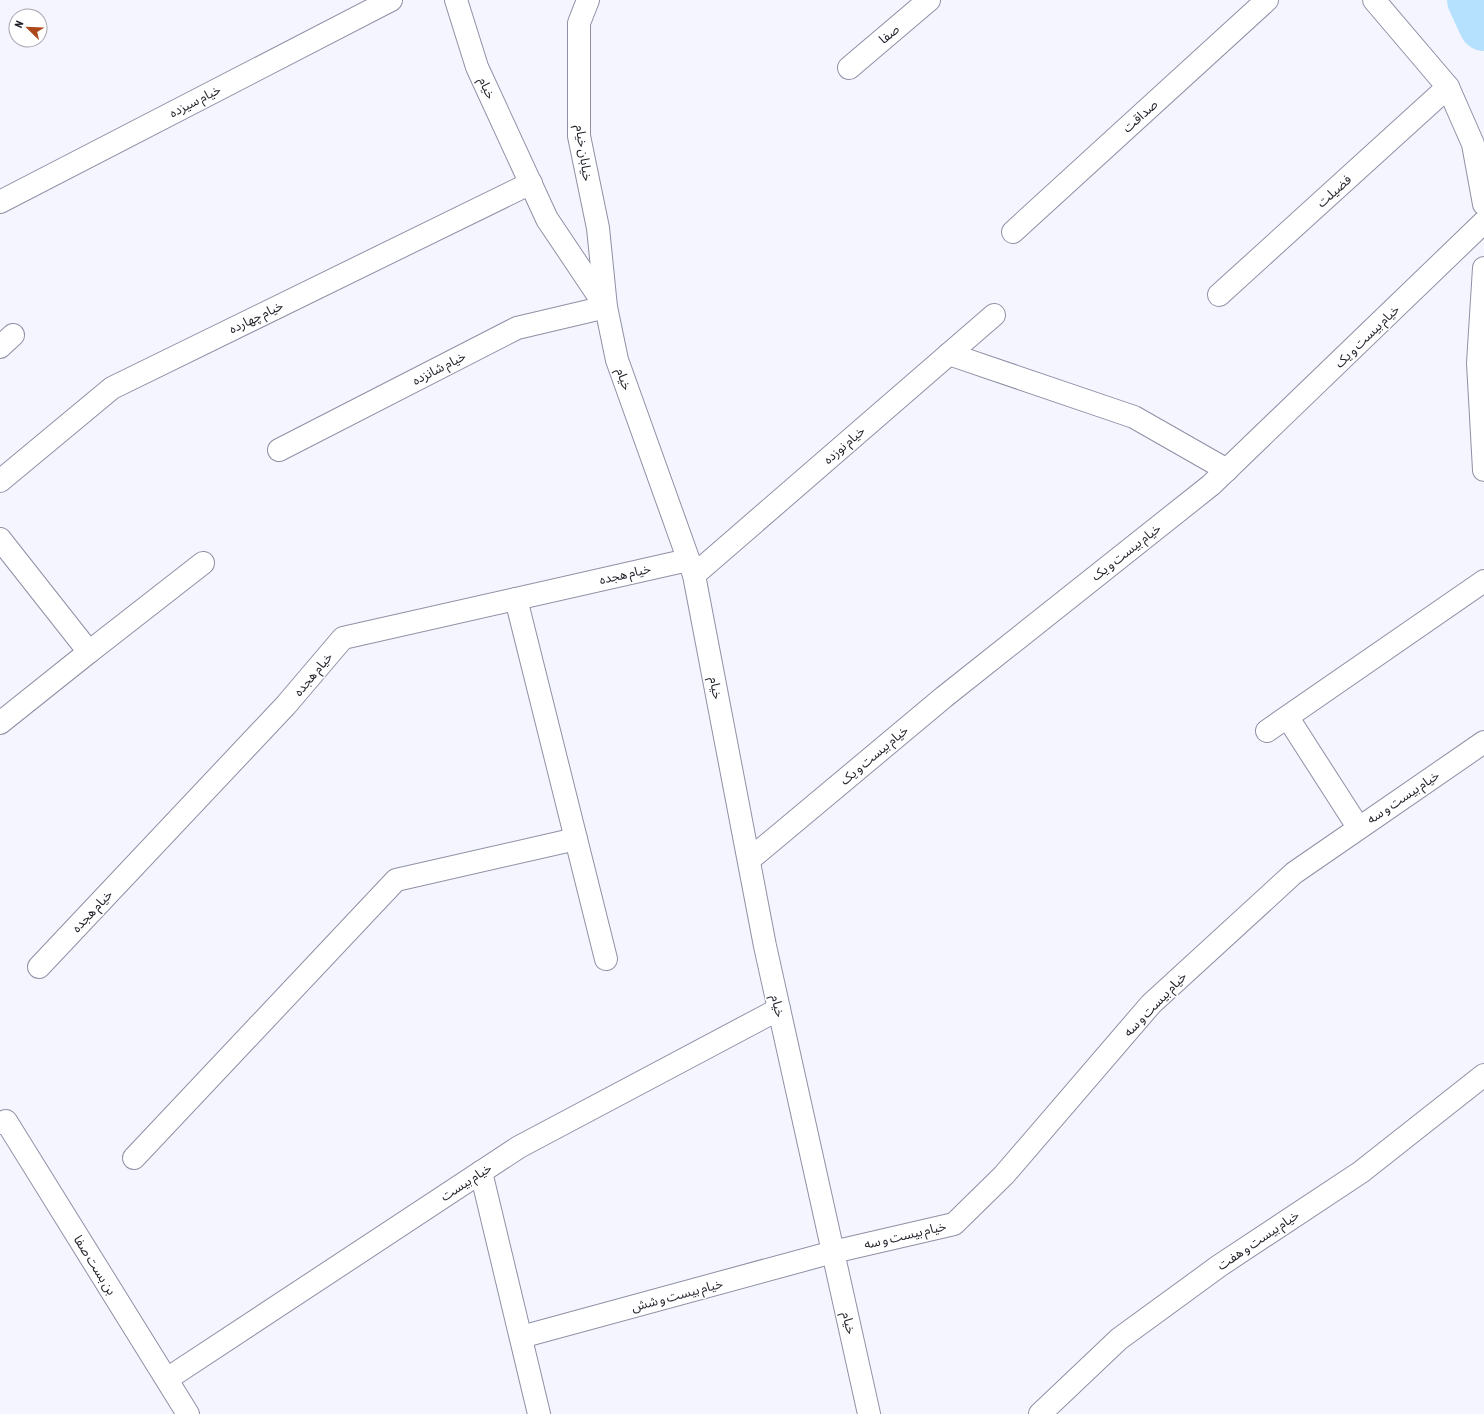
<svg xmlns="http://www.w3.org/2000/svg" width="1484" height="1414" font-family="'Asap Condensed','Noto Sans Arabic',sans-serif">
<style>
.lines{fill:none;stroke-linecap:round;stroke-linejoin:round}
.river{stroke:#b5e1fe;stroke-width:50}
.minor-casing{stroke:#8f90a6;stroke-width:24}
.minor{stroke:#fff;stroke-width:22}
.labels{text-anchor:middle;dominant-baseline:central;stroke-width:3;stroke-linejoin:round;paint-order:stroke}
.street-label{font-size:13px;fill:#1f1f28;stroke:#fff}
</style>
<rect width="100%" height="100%" fill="#f4f5fe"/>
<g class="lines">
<path class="river" d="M1472 0 1484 26"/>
<g class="minor-casing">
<g id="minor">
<path d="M456 0 477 67 547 219 606 307 617 360 694 575 765 946 869 1414"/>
<path d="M1374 0 1448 87 1473 144 1484 204"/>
<path d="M849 68 929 0"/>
<path d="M0 202 391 0"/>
<path d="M1013 232 1267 0"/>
<path d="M1484 268 1478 363 1484 470"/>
<path d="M1219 295 1448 87"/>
<path d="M0 347 13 335"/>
<path d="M949 354 1134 417 1227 470"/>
<path d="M279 450 517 328 606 307 598 228 579 136V23L588 0"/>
<path d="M0 481 112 388 531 183"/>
<path d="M0 539 89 652 0 723"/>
<path d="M694 575 994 315"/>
<path d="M516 599 606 959"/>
<path d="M89 652 203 563"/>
<path d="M1288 718 1358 827"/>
<path d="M1267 731 1484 581"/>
<path d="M749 860 944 697 1211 485 1484 222"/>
<path d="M39 967 286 705 343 638 688 560"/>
<path d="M0 1123 6 1121 188 1414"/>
<path d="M134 1158 396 880 576 839"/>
<path d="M481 1172 539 1414"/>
<path d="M521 1337 833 1252 954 1224 1004 1175 1151 1004 1294 873 1484 742"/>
<path d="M167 1379 519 1147 779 1009"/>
<path d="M1040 1414 1119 1339 1219 1266 1361 1172 1484 1075"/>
</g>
</g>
<use href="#minor" class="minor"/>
</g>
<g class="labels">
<g class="street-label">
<text transform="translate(889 34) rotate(-40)">صفا</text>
<text transform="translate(487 88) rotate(65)">خیام</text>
<text transform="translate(195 101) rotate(-27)">خیام سیزده</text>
<text transform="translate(1140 116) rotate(-42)">صداقت</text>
<text transform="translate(584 153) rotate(82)">خیابان خیام</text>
<text transform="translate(1334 191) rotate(-42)">فضیلت</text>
<text transform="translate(256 317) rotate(-26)">خیام چهارده</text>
<text transform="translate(1367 336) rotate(-44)">خیام بیست و یک</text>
<text transform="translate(439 368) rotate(-27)">خیام شانزده</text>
<text transform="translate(624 379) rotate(70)">خیام</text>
<text transform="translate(844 445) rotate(-41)">خیام نوزده</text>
<text transform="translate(1126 552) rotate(-38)">خیام بیست و یک</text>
<text transform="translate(625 574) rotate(-13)">خیام هجده</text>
<text transform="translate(313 674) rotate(-50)">خیام هجده</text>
<text transform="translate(716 688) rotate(79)">خیام</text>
<text transform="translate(874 755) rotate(-40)">خیام بیست و یک</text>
<text transform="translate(1403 797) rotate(-34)">خیام بیست و سه</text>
<text transform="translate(92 911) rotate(-47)">خیام هجده</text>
<text transform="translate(1155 1004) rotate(-46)">خیام بیست و سه</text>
<text transform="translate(778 1006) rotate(77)">خیام</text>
<text transform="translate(466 1182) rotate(-33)">خیام بیست</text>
<text transform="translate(905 1235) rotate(-13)">خیام بیست و سه</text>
<text transform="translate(1258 1240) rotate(-34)">خیام بیست و هفت</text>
<text transform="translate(95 1265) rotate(58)">بن بست صفا</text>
<text transform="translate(677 1295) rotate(-15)">خیام بیست و شش</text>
<text transform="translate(849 1323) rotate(77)">خیام</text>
</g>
</g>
<g transform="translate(28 28) rotate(293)"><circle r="19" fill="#ffffff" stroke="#a5a5a9"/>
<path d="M0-3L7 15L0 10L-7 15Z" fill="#ad471c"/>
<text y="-6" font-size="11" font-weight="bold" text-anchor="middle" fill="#1f1f28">N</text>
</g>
</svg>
